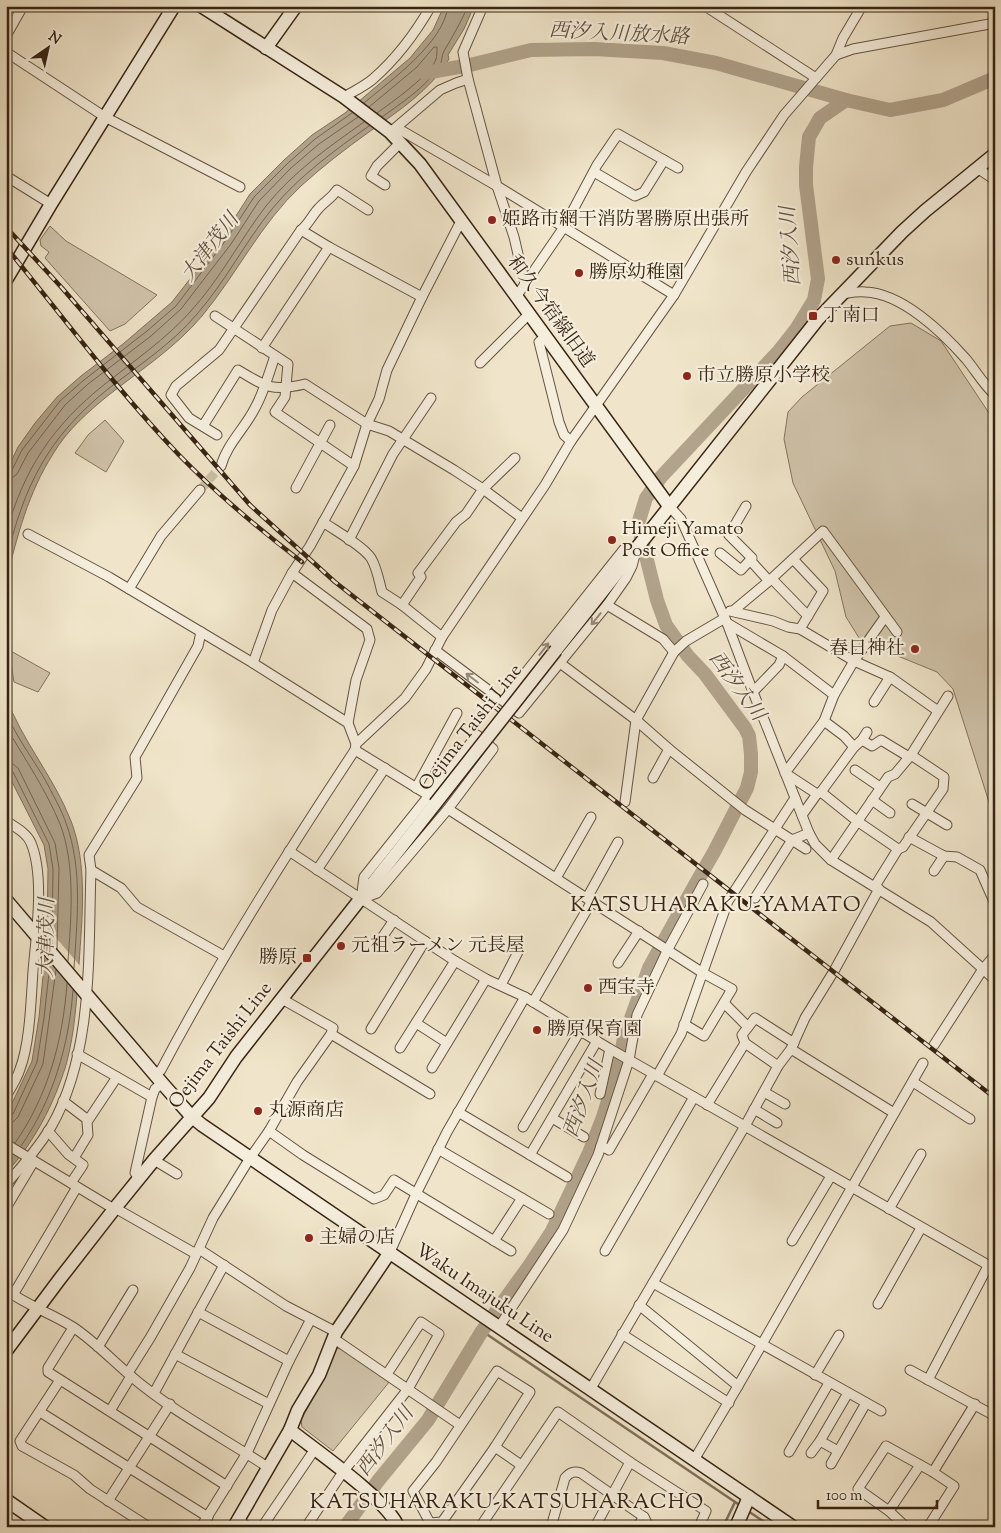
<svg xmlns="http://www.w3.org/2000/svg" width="1001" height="1533" font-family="'Sorts Mill Goudy','Noto Serif JP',serif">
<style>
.green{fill:#d1c4ab;stroke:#84745f}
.water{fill:#b1a38c;stroke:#80705c}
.pier{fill:#f0e5ca}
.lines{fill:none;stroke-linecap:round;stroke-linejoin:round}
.shore{stroke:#746450;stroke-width:1}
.stream{stroke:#80705c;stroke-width:2.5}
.river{stroke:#b1a38c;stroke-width:14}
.street-tunnel{stroke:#cbbea5;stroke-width:9;stroke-dasharray:9 4.5;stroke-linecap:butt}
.street-casing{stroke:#655441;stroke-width:11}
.secondary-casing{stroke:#372413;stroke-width:15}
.street{stroke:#f5eedd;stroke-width:9}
.secondary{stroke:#f5eedd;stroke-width:12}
.rail-casing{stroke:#372413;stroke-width:4.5}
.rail{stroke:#f5eedd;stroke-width:2.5;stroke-dasharray:8;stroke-linecap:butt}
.secondary-bridge-casing{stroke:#372413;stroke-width:15;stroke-linecap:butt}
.secondary-bridge{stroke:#f5eedd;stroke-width:12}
.oneway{stroke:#968978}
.poi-dot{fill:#8f2418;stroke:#f5eedd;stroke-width:2}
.labels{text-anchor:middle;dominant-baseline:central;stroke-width:4.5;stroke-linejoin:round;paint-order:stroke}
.poi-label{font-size:19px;fill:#372413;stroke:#f5eedd;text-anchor:start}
.street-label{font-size:19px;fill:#372413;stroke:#f5eedd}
.water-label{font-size:20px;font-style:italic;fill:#62503d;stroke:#f5eedd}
.quarter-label{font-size:21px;letter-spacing:1px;fill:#372413;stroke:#f5eedd}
</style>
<rect width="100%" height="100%" fill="#f0e5ca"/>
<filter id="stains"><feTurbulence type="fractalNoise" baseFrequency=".004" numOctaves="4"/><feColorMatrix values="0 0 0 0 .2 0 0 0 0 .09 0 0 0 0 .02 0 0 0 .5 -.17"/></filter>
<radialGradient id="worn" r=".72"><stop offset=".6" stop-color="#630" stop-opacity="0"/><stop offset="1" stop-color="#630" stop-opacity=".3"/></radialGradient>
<g class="green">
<path d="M50 226 66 241 157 295 125 324 110 331 45 258 49 252 41 246 40 240Z"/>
<path d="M911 323 941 341 995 422V821L953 689 937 672 861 641 846 617 835 571 793 483 784 439 788 412 802 397 890 326Z"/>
<path d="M105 420 124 441 106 472 75 453 88 435Z"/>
<path d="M9 650 50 673 38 692 14 682Z"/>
<path d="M341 1348 390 1381 333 1451 302 1427 301 1420 326 1375 335 1349Z"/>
</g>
<g class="water">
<path d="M444 6H474L464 29 448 55 449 59C430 91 398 111 369 132 345 149 322 167 301 186 261 223 237 274 202 316 176 347 142 369 110 394 89 411 67 430 53 454 28 493 17 537 6 581V472L18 447 35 423 57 397 81 376 123 344 172 302 222 238 250 194 284 160 312 135 345 113 410 58 433 30Z"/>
<path d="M6 697C22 741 54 777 71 821 88 865 82 918 79 964 77 997 75 1032 66 1065 54 1104 34 1143 6 1173V1116L32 1061 39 1017 47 935 48 869 44 845 6 770Z"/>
</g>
<path class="pier" d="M45 925 82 968 80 998 43 955Z"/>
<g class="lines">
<g class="shore">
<path d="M364 103C391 80 444 43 448 6"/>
<path d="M369 107 417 67 434 47H437C437 50 437 56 436 59 432 74 391 103 377 113"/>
<path d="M382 117C401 103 425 88 438 68 443 62 441 57 444 51 453 36 461 22 468 6"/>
<path d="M6 472 12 470 22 450 60 401 84 380 147 331 176 306 226 240 254 197 287 164 315 139 352 113"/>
<path d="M6 479 12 478 17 474 28 453 65 405 88 384 151 336 181 309 231 244 259 201 291 168 319 144 358 117"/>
<path d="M6 534C23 470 53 425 105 384 134 361 166 339 191 311 220 279 240 240 266 206 293 172 330 146 364 122"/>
<path d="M6 561C24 486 47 438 108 389 139 365 172 344 197 314 226 281 245 242 272 209 299 176 335 150 369 126"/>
<path d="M6 712C16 738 35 761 48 785 54 797 62 811 66 823 83 869 77 921 74 968"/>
<path d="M6 727C25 759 46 790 60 824 76 865 71 919 68 961"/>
<path d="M6 762 13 764 18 768 55 843 59 868 57 949"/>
<path d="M6 769 13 772 49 844 53 869 52 942"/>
<path d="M6 1117 13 1114 37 1062 44 1018 50 964"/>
<path d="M6 1124 13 1122 18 1117 43 1064 56 970"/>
<path d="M15 1143C48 1096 63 1040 67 983"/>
<path d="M21 1146C53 1100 69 1045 73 990"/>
</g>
<g class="stream">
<path d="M482 1331 741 1506"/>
<path d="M748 1511 772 1527"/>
<path d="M723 1527 735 1502"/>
</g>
<g class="river">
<path d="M425 73 470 65 531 50 594 49 663 53 716 63 846 100 890 110 943 100 995 78"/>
<path d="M345 1527 378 1481 428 1420 482 1331 529 1266 552 1231 589 1153 603 1117 619 1065 624 1038 649 968 695 885 714 852 747 788 751 772V754L749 736 745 728 705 674 688 656 666 625 657 600 638 524 646 498 661 477 778 352 797 328 814 300 818 279 806 185V167L809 137 820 118 846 100"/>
</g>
<path class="street-tunnel" d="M200 490 221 466"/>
<g class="street-casing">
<g id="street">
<path d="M483 6 463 52 468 79 497 186 514 237 525 284"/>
<path d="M705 6 816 78"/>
<path d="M6 36 23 6"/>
<path d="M6 52 105 117 240 187"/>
<path d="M836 55 853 49 995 23"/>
<path d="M344 97C354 91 365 86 373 79 397 58 415 34 431 6"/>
<path d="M397 128 497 186 674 295"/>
<path d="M393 130 440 90 456 83 468 79"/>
<path d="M977 168 995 180"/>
<path d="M594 172 635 196 644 192 664 160"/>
<path d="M6 176 51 204"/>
<path d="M385 185 371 176 377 166 400 143"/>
<path d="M301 230 329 247 422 297"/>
<path d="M842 294C849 293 858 291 865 292 902 293 943 333 966 359 976 371 983 384 995 395"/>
<path d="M516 297 564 227 597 165 618 134 678 168"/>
<path d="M215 316 288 364 285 397 275 412 354 466"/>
<path d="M545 337 539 342 559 422 564 435 571 441"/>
<path d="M262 348 329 247"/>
<path d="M480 363 529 314"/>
<path d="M203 426 238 370C266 387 272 392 305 384L367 424 389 431 454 470 483 489 522 518"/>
<path d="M217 435 189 418 171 395 176 386 219 350 301 230C309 224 312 215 319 208 325 201 331 199 337 190L368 210"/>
<path d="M221 466C227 444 245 428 255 408 264 392 269 373 275 356"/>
<path d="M296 488 330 425"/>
<path d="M669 506 681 519 727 623 753 692 809 833 815 844 831 860 931 922 995 980"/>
<path d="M323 522C336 531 363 546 371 558 377 568 379 581 382 592L402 605 442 637"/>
<path d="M28 534 109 577 253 663 348 723 356 744 355 750 428 795"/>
<path d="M349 540 393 454 431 398"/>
<path d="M720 553 741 570 752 558 729 535 746 506"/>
<path d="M793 559 823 591 800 629"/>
<path d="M750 560 769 581"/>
<path d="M292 573 367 629 370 640 356 680 348 723"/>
<path d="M772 579 808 616"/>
<path d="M129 589 161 536 200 490"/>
<path d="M402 605 421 577 418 573 456 522 466 514 483 489 515 458"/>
<path d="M607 605 663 639 674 652"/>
<path d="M730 611 773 621 788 627 800 629 854 661 890 677 938 711"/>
<path d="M733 611 769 581 823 531 897 632"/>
<path d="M885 617 854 661 834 695 824 721 785 773 817 794 821 792 857 821 898 849 903 847 943 789 944 777 911 755"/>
<path d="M727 623 783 656 834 695"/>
<path d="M435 650 519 713 607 605 626 578 632 566 637 547 624 549 503 701"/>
<path d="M253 663 272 610 292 573 310 546 354 466 367 424 379 399 387 370 422 297 461 221"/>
<path d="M560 663 636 720 669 749 745 810 806 849"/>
<path d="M753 692 779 665 783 656"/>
<path d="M874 702 890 677"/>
<path d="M824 721 844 736 854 747"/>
<path d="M477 735 493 749 448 809 377 893 361 899 364 877Z"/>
<path d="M862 740 872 746 881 740 909 757"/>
<path d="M356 744 405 698 426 669 442 637 545 485 571 441 674 295 746 172 784 115 836 55 843 38 862 6"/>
<path d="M855 770 880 787"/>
<path d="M653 778 669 749"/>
<path d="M416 788 457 713"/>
<path d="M821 792 854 747 862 740 867 732"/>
<path d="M872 800 890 813"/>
<path d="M625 802 636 720 674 652 686 641 725 618"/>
<path d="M912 804 947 825"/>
<path d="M448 809 703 973 732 989 704 1036 684 1024"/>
<path d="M802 815 817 794"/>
<path d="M6 821C15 827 27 833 31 843 45 877 36 935 33 971 31 1000 30 1043 20 1069 17 1079 11 1088 6 1096"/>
<path d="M909 837 944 856 957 857 980 870 995 904"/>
<path d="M289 851 455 961 486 979 525 997 610 1049 995 1269"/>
<path d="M831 860 888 777 895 774 911 755 948 696"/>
<path d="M91 870 121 888 137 907 224 956"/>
<path d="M317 870 385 768"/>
<path d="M934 871 944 856"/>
<path d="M556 878 591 817"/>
<path d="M875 886 898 849"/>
<path d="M587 898 618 842"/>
<path d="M755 898 792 840 809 833"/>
<path d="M379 942 394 920"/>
<path d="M618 963 639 931"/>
<path d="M501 985 518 952"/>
<path d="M533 1002 592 901"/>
<path d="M724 1003 748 1027"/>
<path d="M416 1023 447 1043"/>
<path d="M371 1029 425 941"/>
<path d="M331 1034 430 1094"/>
<path d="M934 1045 983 969 995 955"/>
<path d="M400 1048 455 961"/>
<path d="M791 1049 894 1113"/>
<path d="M77 1054 152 1097"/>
<path d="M778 1066 745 1043 742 1035 755 1018 794 1043"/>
<path d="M432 1068 486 979"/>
<path d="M155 1075 161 1070C219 960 286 854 355 750"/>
<path d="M657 1076 681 1034 728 901 795 798"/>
<path d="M913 1082 970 1119"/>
<path d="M764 1092 785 1104"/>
<path d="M600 1094 610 1049"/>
<path d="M63 1101 88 1120"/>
<path d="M707 1105 745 1043"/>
<path d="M754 1109 777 1123"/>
<path d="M458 1112 567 1177"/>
<path d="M552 1118 584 1137"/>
<path d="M523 1127 580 1031"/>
<path d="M48 1131 68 1154 83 1165 71 1183"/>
<path d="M269 1131 303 1155 374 1199 384 1195 394 1180 511 1251"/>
<path d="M6 1144 114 1209"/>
<path d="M601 1146 609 1150 653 1074"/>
<path d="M438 1149 549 1214"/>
<path d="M530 1155 597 1041"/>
<path d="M74 1158 88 1135 87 1122 117 1077"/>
<path d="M154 1160 177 1174"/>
<path d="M140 1178 135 1173 152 1097 155 1089 162 1083"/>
<path d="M6 1184C23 1166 38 1148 51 1127 94 1052 88 953 91 870L89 855 137 778 135 757 198 646 201 632"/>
<path d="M6 1208 34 1161"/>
<path d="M115 1208 196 1254"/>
<path d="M889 1209 921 1154"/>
<path d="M494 1241 522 1198"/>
<path d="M792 1241 831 1176"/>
<path d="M199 1249 286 1306 336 1332"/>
<path d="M605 1251 694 1097"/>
<path d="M390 1252 416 1194 447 1132 525 997"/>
<path d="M653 1283 881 1411"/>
<path d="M6 1290C28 1306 51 1313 73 1327 94 1341 112 1360 132 1377 173 1412 224 1438 269 1468"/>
<path d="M13 1295 77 1187"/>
<path d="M878 1304 921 1228"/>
<path d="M639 1305 738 1386"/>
<path d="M198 1312 289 1361"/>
<path d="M499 1327 563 1230 598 1155 629 1060 637 1015 668 949 703 884"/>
<path d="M73 1328 48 1368V1372L227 1486"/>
<path d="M622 1334 729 1403"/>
<path d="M333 1338 460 1425"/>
<path d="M98 1347 133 1290"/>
<path d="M175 1354 269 1404"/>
<path d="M910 1370 995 1416"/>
<path d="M128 1373 150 1338 190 1268 213 1218 250 1158 269 1131 297 1082 331 1034 333 1028 282 999"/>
<path d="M815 1375 839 1335"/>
<path d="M60 1380 20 1441 22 1446 74 1475 90 1489 149 1527"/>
<path d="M928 1380 988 1266"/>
<path d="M590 1390 745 1126 778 1066 791 1049 805 1018 834 971 879 889"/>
<path d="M154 1393 224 1265"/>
<path d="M110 1411 131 1376"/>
<path d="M40 1412 208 1517"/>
<path d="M820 1441 838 1451"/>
<path d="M495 1447 521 1465"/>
<path d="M789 1452 829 1383"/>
<path d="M811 1453 820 1441 848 1393"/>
<path d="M694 1460 738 1386 923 1063"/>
<path d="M831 1464 866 1403"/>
<path d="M933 1472 975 1404"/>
<path d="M108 1501 170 1404"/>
<path d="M889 1511 920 1465"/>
<path d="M238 1519 248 1527"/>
<path d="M430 1523 442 1522 495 1447 530 1392 497 1371 436 1462 413 1491 430 1523V1527"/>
<path d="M201 1527 247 1453 289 1361 311 1319"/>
<path d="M262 1527 315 1449"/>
<path d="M306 1527 343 1472 408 1389 439 1334 421 1322 387 1374"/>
<path d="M480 1527 558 1412 630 1462 706 1511 699 1527"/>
<path d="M551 1527 565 1478C570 1472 574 1471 581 1473L644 1517 649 1527"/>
<path d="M595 1527 630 1462"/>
<path d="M637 1527 644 1517"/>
<path d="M906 1527 889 1511 858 1489 886 1446 933 1472 954 1486 930 1524 926 1527"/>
</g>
</g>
<g class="secondary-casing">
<g id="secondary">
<path d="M201 6 344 97 390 132 420 164 669 506"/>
<path d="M266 48 296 6"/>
<path d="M6 280 51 204 174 6"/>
<path d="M556 650 818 319 902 232 925 211 995 154"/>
<path d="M6 900 162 1083 191 1116 202 1125 793 1527"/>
<path d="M6 1351 59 1280 115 1208 154 1160 209 1098 236 1057 435 804"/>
<path d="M290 1430C315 1450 388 1500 398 1527"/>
<path d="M6 1500 45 1527"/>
<path d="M234 1527 290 1430 298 1410 319 1375 336 1332 390 1252"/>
<path d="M736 1527 749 1497"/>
</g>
</g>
<use href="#street" class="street"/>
<use href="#secondary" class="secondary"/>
<g class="rail-casing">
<g id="rail">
<path d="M6 227 62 288 250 505 335 582 995 1098"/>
<path d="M6 247C63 317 117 390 179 455 217 494 259 529 302 562"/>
</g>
</g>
<use href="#rail" class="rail"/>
<g class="secondary-bridge-casing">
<path id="secondary-bridge" d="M435 804 556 650"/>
</g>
<use href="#secondary-bridge" class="secondary-bridge"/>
</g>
<defs><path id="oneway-shaft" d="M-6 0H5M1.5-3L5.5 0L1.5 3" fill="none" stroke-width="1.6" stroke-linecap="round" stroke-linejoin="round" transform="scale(1.25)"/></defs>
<g class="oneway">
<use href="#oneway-shaft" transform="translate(596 619) rotate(129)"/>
<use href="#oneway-shaft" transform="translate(544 649) rotate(-52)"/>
<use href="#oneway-shaft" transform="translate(472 678) rotate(-143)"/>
</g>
<g class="poi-dot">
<circle cx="492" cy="220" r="5"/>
<circle cx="836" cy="260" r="5"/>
<circle cx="579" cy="273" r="5"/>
<rect x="808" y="311" width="10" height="10" rx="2.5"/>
<circle cx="687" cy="376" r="5"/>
<circle cx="612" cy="540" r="5"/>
<circle cx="915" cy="649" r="5"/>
<circle cx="341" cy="946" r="5"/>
<rect x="302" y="953" width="10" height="10" rx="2.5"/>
<circle cx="588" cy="988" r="5"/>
<circle cx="537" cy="1030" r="5"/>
<circle cx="258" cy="1111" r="5"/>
<circle cx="309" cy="1238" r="5"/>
</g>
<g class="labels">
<g class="poi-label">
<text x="502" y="220">姫路市網干消防署勝原出張所</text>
<text x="846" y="260">sunkus</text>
<text x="589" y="273">勝原幼稚園</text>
<text x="823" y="316">丁南口</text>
<text x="697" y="376">市立勝原小学校</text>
<text x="622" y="529">Himeji Yamato<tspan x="622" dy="22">Post Office</tspan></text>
<text x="905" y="649" text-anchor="end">春日神社</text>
<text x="351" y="946">元祖ラーメン 元長屋</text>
<text x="297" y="958" text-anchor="end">勝原</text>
<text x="598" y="988">西宝寺</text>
<text x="547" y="1030">勝原保育園</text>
<text x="268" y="1111">丸源商店</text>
<text x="319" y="1238">主婦の店</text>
</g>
<g class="street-label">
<text transform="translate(550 312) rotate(54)">和久今宿線旧道</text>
<text transform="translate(471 728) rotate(-52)">Oejima Taishi Line</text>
<text transform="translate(221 1046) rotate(-52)">Oejima Taishi Line</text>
<text transform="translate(484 1294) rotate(34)">Waku Imajuku Line</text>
</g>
<g class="water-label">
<text transform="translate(619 35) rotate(3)">西汐入川放水路</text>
<text transform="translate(792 246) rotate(-94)">西汐入川</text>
<text transform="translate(211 248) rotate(-52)">大津茂川</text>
<text transform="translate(736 687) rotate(54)">西汐入川</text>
<text transform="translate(48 938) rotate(-89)">大津茂川</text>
<text transform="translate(585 1099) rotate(-70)">西汐入川</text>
<text transform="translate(386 1442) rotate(-53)">西汐入川</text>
</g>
<g class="quarter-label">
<text x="716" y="906">KATSUHARAKU-YAMATO</text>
<text x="507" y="1503">KATSUHARAKU-KATSUHARACHO</text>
</g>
</g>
<rect width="1001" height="1533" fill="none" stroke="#f0e5ca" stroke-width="25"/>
<rect x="8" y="8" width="986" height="1518" fill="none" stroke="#372413" stroke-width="2.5"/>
<rect x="12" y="12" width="976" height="1508" fill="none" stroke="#372413"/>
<g transform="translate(48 48) rotate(34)" stroke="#f5eedd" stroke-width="4" paint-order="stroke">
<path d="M0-4L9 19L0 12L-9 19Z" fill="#372413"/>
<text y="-8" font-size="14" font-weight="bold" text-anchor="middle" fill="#372413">N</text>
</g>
<path d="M818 1500v8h119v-8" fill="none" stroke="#372413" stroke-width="2.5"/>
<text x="826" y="1500" font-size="15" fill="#372413" stroke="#f5eedd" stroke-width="4" paint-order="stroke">100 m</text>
<rect width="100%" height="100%" filter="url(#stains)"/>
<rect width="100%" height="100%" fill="url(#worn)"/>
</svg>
